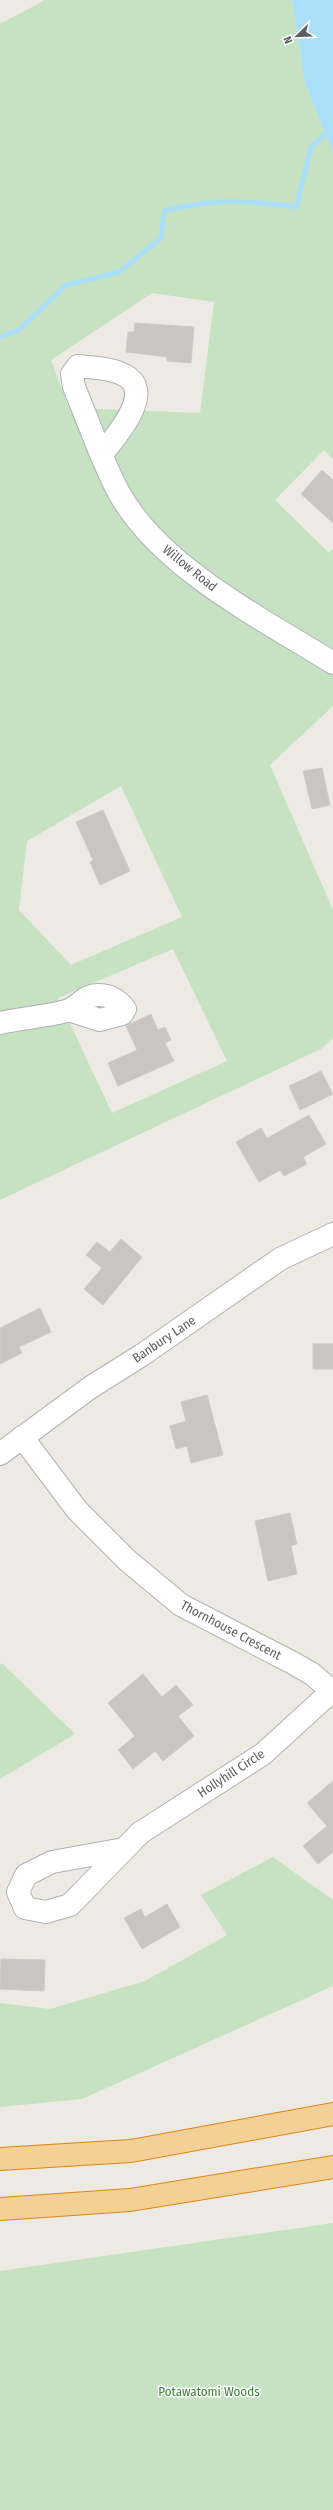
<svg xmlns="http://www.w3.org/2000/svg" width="333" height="2510" font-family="'Fira Sans Condensed',sans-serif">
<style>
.green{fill:#c6e2c3;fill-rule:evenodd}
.water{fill:#aadff7}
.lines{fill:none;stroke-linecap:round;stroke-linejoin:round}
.stream{stroke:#aadff7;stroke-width:5}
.building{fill:#c9c5c0;stroke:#d1cbc3}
.minor-casing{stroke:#afb2b5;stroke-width:24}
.highway-casing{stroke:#dc8615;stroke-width:24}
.minor{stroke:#fff;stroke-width:22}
.highway{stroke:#f3d095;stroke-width:22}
.labels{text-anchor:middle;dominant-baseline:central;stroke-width:3;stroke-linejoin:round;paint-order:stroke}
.street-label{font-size:13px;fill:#5c6063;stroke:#fff}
.park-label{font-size:13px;fill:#42813d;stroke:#fff}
</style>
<rect width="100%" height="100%" fill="#edeae4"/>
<g class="green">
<path d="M45 0H292L305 84 333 152V459L324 450 275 500 329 553 333 549V706L270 765 333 910V1038L321 1049 0 1200V24ZM152 293 214 302 200 413 69 408 51 360ZM121 786 182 917 71 965 19 910 27 841ZM173 949 227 1061 112 1113 58 998Z"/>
<path d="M2 1663 75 1734 0 1779V1665Z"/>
<path d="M273 1857 333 1900V1986L82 2099 0 2107V2003L50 2009 145 1981 227 1935 201 1895Z"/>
<path d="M333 2223V2510H0V2271Z"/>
</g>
<path class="water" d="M292 0H333V152L305 84Z"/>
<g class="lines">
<path class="stream" d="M0 337 19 330 66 285 119 272 161 238 164 211C215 198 245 200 296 207L311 147 325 134"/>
</g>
<g class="building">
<path d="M135 323 194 327 191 363 167 361V357L126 352 128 332H134Z"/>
<path d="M322 470 333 480V523L301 494Z"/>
<path d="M322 768 330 805 312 809 303 771Z"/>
<path d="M103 810 130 871 100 885 90 862 93 860 76 822Z"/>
<path d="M151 1014 158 1030 165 1027 171 1040 165 1043 174 1061 118 1086 108 1063 137 1050 126 1026Z"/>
<path d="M321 1071 333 1094 300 1110 289 1086Z"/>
<path d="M309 1115 326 1144 303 1157 307 1164 284 1176 280 1170 259 1182 236 1142 261 1128 267 1138Z"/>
<path d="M121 1239 142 1257 103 1305 84 1289 102 1268 86 1255 97 1242 110 1252Z"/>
<path d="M40 1308 51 1332 19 1347 22 1353 0 1364V1328Z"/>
<rect x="313" y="1344" width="20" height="25"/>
<path d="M207 1395 223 1455 191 1463 187 1446 176 1449 170 1426 186 1421 181 1402Z"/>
<path d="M290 1513 297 1544 291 1546 297 1574 268 1581 255 1521Z"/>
<path d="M143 1674 162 1697 176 1685 193 1705 178 1716 194 1736 163 1761 155 1751 133 1769 118 1750 135 1736 108 1703Z"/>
<path d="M333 1781V1852L318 1864 303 1846 327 1826 307 1803Z"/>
<path d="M167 1904 180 1927 142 1949 124 1918 141 1909 145 1917Z"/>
<path d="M1 1959 45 1960 44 1991 0 1989Z"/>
</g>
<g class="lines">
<g class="minor-casing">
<g id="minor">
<path d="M102 454C114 438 152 397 129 378 116 368 94 368 78 366L72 374 74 387C88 420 102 462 119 493 161 568 261 618 333 663"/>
<path d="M0 1023C19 1018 53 1016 69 1010 80 1005 86 994 99 995 110 995 118 1000 125 1009L122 1014 100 1020 69 1010"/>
<path d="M22 1437 77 1510 128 1561 181 1605 293 1663 312 1674 333 1692"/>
<path d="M0 1454 91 1387 142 1355 280 1259 333 1234"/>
<path d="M124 1849 52 1862 26 1875 18 1892 25 1908 46 1912 70 1905 140 1833 263 1754 332 1691"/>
</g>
</g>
<g class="highway-casing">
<g id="highway">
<path d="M0 2159 131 2151 333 2114"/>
<path d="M0 2209 130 2200 333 2167"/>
</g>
</g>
<use href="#minor" class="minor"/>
<use href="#highway" class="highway"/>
</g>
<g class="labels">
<g class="street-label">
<text transform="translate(190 568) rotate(39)">Willow Road</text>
<text transform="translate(164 1339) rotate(-34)">Banbury Lane</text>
<text transform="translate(231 1630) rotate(28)">Thornhouse Crescent</text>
<text transform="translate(231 1773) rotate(-33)">Hollyhill Circle</text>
</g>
<g class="park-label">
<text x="209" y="2391">Potawatomi Woods</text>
</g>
</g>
<g transform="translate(297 36) rotate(247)" stroke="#ffffff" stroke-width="3" paint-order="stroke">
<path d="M0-3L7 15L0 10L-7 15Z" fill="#5c6063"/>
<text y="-6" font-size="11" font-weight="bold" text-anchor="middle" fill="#5c6063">N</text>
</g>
</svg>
